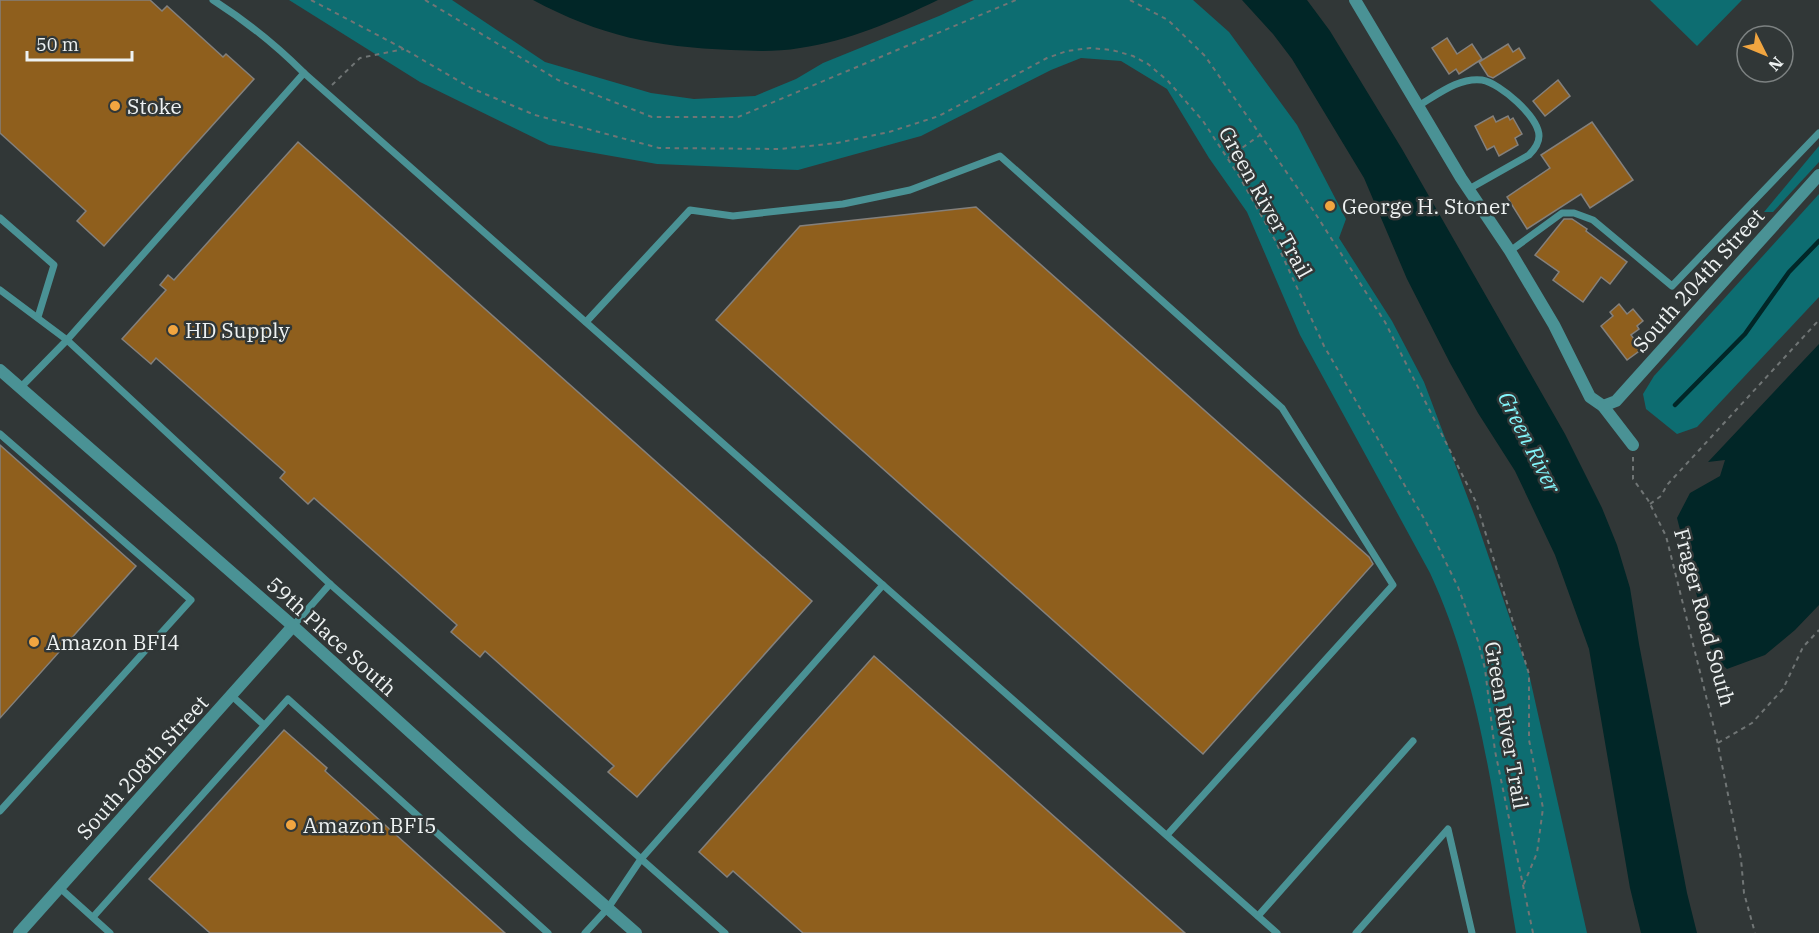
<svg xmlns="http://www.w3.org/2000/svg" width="1819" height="933" font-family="'IBM Plex Serif',serif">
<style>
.green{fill:#0d6d71}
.water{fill:#012627}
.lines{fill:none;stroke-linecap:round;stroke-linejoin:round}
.stream{stroke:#012627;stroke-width:4.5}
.building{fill:#8f5f1d;stroke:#84807c;stroke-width:1.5}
.path{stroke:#707575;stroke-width:2;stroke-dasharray:4.5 4.5;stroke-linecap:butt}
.service{stroke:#4a9295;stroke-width:7}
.minor{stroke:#4a9295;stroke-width:12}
.tertiary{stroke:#4a9295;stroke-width:12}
.poi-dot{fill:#f1a540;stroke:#313737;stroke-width:2}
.labels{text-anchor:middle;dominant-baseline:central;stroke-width:5;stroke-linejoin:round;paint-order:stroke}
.poi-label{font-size:21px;fill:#eef2f2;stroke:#313737;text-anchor:start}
.street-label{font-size:21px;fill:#eef2f2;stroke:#313737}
.water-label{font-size:22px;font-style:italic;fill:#83f5fa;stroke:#313737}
</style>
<rect width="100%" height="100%" fill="#313737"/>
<g class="green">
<path d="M289 0H452L545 62 651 93 694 99 755 96 796 79 823 63 939 16 974 0H1193L1229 32 1297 125 1346 219 1339 238 1392 321 1424 382 1475 517 1529 674 1587 933H1516C1495 812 1482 685 1430 573L1300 335 1247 212 1209 158 1167 89 1121 61 1081 58 1051 70 921 136 798 170 657 164 549 145 420 82Z"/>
<path d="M1650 0H1742L1697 46Z"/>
<path d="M1819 146V162L1773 212H1764Z"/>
<path d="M1819 194V297L1697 427 1677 434 1646 409 1643 394 1654 376Z"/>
</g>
<g class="water">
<path d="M533 0H938C894 21 849 41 800 48 777 52 754 51 731 50 655 47 600 36 533 0Z"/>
<path d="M1242 0H1307L1330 31 1402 149 1565 434 1602 508 1617 545 1630 588 1639 644 1687 893 1697 933H1641L1630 888 1589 649 1555 555 1515 471 1478 413 1450 363 1407 279 1364 178 1292 59 1273 34Z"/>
<path d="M1819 344V605L1795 630 1765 655 1727 669 1712 655 1677 518 1690 493 1720 476 1725 460 1708 462Z"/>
</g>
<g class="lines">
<path class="stream" d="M1675 405 1745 334 1789 272 1819 241"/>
</g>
<g class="building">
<path d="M0 0H150L162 11 167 6 223 57 226 54 254 79 104 246 77 221 86 211 0 133Z"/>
<path d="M1447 38 1457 54 1472 44 1482 59 1459 74 1456 69 1449 74 1432 48Z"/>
<path d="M1508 44 1513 52 1519 48 1525 58 1493 78 1488 76 1479 62Z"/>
<path d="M1558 80 1570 96 1545 116 1533 101Z"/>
<path d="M1493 116 1496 122 1508 116 1510 120 1513 118 1522 134 1515 138 1518 145 1499 156 1494 146 1487 150 1475 126Z"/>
<path d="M1592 122 1633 180 1590 208 1581 194 1527 229 1507 197 1550 168 1541 155Z"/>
<path d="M298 142 812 601 637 797 608 772 614 766 485 651 480 657 451 632 457 625 314 498 308 504 280 478 285 472 156 358 151 364 122 339 166 290 160 285 168 275 174 280Z"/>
<path d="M976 207 1369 557 1373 564 1203 754 716 320 800 226Z"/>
<path d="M1564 219H1572L1587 229 1586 231 1627 262 1610 284 1601 277 1583 302 1553 280 1559 272 1535 255Z"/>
<path d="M1619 304 1627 314 1633 309 1643 321 1637 326 1639 329 1631 335 1642 349 1627 360 1601 326 1613 316 1610 312Z"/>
<path d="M0 445 136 566 0 718Z"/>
<path d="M874 656 1185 933H803L733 871 727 877 699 852Z"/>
<path d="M284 730 327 768 325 771 505 933H210L149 879Z"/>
</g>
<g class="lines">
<g class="path">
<path d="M311 0 404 49 471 88 535 115 659 148 780 149 837 143 889 132 939 116 1047 58 1067 51 1090 48 1112 50 1133 56 1148 64 1168 81 1203 121 1239 176 1275 240 1324 346 1426 522 1458 587 1478 641 1485 669 1495 751 1533 933"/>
<path d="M425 0 558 80 652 117H738L1016 0"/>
<path d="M1130 0 1168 20 1205 56 1313 210 1385 322 1476 502 1529 674V740L1543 808 1537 853 1523 886"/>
<path d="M332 85 360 58 404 49"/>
<path d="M1228 158 1260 135"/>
<path d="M1633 457V479L1648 500 1666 536 1717 740 1741 859 1744 893 1755 933"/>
<path d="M1650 504 1661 496 1667 485 1819 320"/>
<path d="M1718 743 1752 723 1783 689 1803 647 1819 630"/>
</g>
<g class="service">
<path d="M213 0C246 21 276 45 304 73"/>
<path d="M1418 106C1437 95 1459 77 1482 80 1500 83 1539 117 1539 136 1539 144 1534 150 1529 155L1469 189"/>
<path d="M0 218 54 265 38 317"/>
<path d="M1510 251 1562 213H1574L1593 220 1672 286 1819 133"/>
<path d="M0 290 67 340 330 584 725 933"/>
<path d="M586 322 690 210 733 216 843 204 910 190 1000 156 1282 408 1393 585 1167 835"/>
<path d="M20 388 67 340 304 73 883 585 641 859 608 908 585 933"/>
<path d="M0 434 191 600 0 811"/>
<path d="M883 585 1277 933"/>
<path d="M293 626 330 584"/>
<path d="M232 696 264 725"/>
<path d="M60 888 110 933"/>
<path d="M1258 916 1413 741"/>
<path d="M93 917 288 699 548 933"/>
<path d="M1356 933 1448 829 1472 933"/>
</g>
<g class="minor">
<path d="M1355 0 1461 178 1510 251 1554 325 1590 397 1603 406 1633 445"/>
<path d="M1603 406 1616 401 1819 175"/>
<path d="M19 933 293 626"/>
</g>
<path class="tertiary" d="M0 370 293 626 523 834 636 933"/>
</g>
<g class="poi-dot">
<circle cx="115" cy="106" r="6"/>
<circle cx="1330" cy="206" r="6"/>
<circle cx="173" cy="330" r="6"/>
<circle cx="34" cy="642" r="6"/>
<circle cx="291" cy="825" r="6"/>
</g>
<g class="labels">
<g class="poi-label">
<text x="127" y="106">Stoke</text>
<text x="1342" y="206">George H. Stoner</text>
<text x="185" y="330">HD Supply</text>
<text x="46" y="642">Amazon BFI4</text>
<text x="303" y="825">Amazon BFI5</text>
</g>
<g class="street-label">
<text transform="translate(1266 202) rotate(61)">Green River Trail</text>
<text transform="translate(1698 280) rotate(-48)">South 204th Street</text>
<text transform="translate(1705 617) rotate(75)">Frager Road South</text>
<text transform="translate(332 636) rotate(42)">59th Place South</text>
<text transform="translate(1507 725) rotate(80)">Green River Trail</text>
<text transform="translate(142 767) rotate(-48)">South 208th Street</text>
</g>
<g class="water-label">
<text transform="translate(1530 442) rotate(63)">Green River</text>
</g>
</g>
<g transform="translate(1765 54) rotate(133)"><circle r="28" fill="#313737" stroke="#7d8282" stroke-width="1.5"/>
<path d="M0-4.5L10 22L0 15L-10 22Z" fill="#f1a540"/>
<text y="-9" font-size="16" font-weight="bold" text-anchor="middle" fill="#eef2f2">N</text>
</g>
<path d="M27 51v9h105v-9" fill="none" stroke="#eef2f2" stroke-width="3"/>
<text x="36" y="51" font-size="18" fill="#eef2f2" stroke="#313737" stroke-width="4.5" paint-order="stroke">50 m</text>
</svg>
